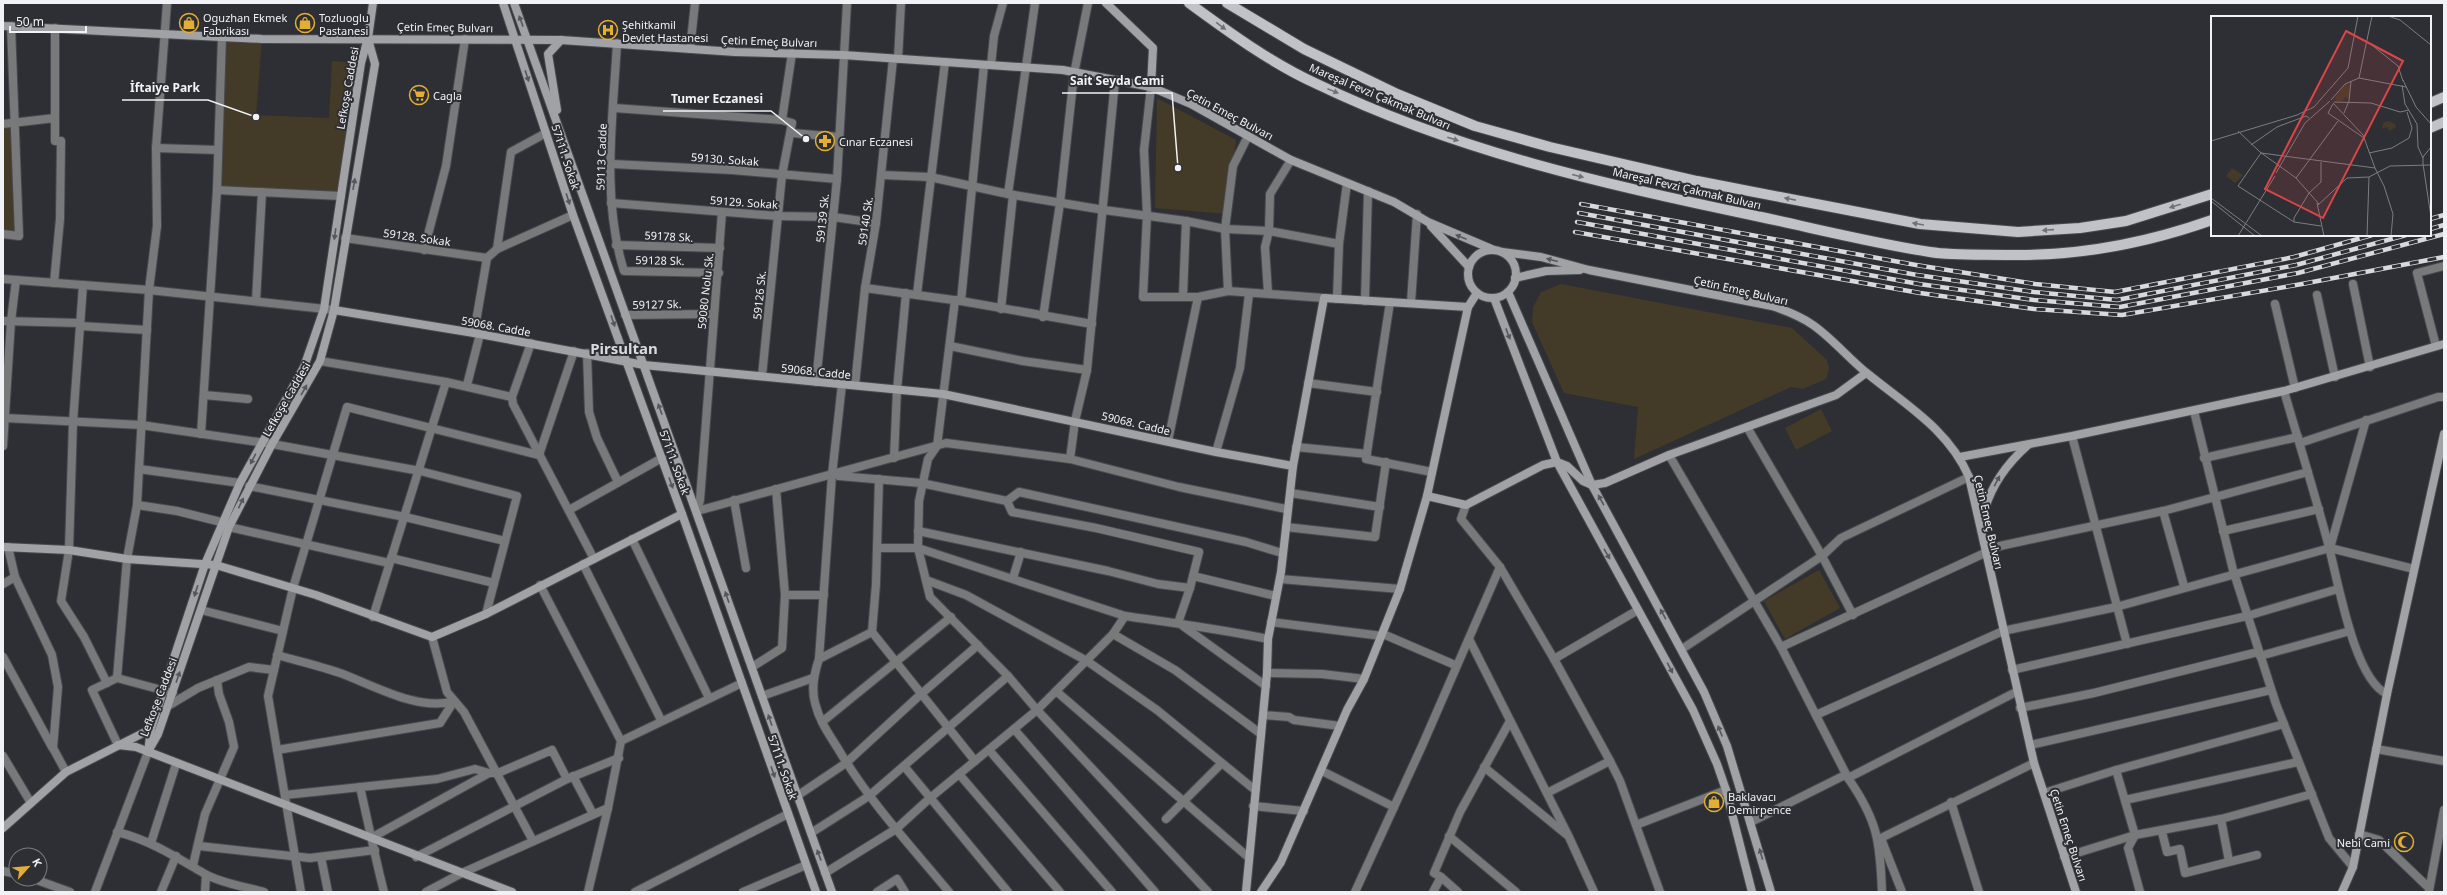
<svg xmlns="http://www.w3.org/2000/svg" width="2447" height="895" font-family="'Noto Sans',sans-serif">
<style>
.green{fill:#443a28}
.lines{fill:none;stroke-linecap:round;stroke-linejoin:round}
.street-casing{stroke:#484a4f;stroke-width:10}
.secondary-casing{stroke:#484a4f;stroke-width:10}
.primary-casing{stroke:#484a4f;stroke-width:12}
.street{stroke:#78797b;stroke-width:8}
.secondary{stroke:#a0a2a6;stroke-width:8}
.primary{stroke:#c0c2c7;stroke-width:10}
.rail-casing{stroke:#d7d9dc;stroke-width:4.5}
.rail{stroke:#2d2f34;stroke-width:3;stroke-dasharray:9;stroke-linecap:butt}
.oneway{fill:#55575c}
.oneway2{fill:#6f7176}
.labels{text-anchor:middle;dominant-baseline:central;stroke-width:4;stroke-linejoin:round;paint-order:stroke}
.poi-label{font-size:11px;fill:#f0f2f5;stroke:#2d2f34;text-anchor:start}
.street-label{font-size:11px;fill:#f0f2f5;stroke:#2d2f34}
.district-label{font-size:15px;font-weight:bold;fill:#d8dae0;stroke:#2d2f34}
.inset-road{fill:none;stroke:#7b7d81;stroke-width:1}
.view{fill:#da4647;fill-opacity:0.15;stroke:#da4647;stroke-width:2}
.inset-edge{fill:none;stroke:#f0f2f5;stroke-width:2}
.leader{fill:none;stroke:#f0f2f5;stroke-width:1.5}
.callout-dot{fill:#f0f2f5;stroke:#2d2f34;stroke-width:1.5}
.callout-label{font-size:12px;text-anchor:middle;font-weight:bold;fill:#f0f2f5;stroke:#2d2f34;stroke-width:4;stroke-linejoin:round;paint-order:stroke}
</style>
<rect width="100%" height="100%" fill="#2d2f34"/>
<g class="green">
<path d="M222 37 262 39 256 115 329 118 332 61 361 63 341 196 217 190Z"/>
<path d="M1157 98 1236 140 1227 214 1155 208Z"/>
<path d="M16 123 19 236 3 234V124Z"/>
<path d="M1561 284 1792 328 1827 360 1829 369 1826 379 1803 389 1791 387 1634 459 1638 407 1564 393 1532 322 1533 307 1541 292Z"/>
<path d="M1821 409 1832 431 1796 450 1785 428Z"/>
<path d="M1819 570 1840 608 1785 639 1764 601Z"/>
</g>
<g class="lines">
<g class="street-casing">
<g id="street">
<path d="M617 43C613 118 601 198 624 271L719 273"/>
<path d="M690 49 695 3"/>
<path d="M898 59 901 3"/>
<path d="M991 65 994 36 1003 3"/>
<path d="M1151 87 1144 150 1147 215 1143 297H1198L1228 291 1324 298"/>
<path d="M614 108 782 120 792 123 782 175 762 376"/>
<path d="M55 118V28"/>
<path d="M782 120 792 53"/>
<path d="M3 124 55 118V141H61L60 219 54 283"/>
<path d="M792 133 839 137"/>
<path d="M156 148 218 150"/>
<path d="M612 164 732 170 837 179"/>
<path d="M882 175 930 177 1008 194 1104 210 1186 221 1225 229 1269 231 1339 244"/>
<path d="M217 190 341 196"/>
<path d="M1008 194 1035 3"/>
<path d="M611 203 778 216 833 217 876 223"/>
<path d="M3 234 19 236 11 26"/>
<path d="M345 238 487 258"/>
<path d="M616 245 720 248"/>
<path d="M497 249 573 215"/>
<path d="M424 250 446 166 465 39"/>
<path d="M3 279 149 290 334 310"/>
<path d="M2353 284 2370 367"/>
<path d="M83 285 73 422 69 550 61 601 84 637 107 683"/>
<path d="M865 288 961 301 1092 324"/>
<path d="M1228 291 1225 229 1233 166 1248 136"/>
<path d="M1268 293 1265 247 1269 231 1270 194 1291 160"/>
<path d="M917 294 945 62"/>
<path d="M2317 295 2335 377"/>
<path d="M1183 296 1186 221"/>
<path d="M1337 299 1339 244 1347 183"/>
<path d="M955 300 937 446 928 459 919 501 918 548 930 597 1008 676 1037 710 1208 892"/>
<path d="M256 301 262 192"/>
<path d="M961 301 984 65"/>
<path d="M1365 301 1368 191"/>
<path d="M1390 302 1366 459 1432 472"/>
<path d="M1411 303 1417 214"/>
<path d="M2275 304 2295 388"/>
<path d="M1001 309 1013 195"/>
<path d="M625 315 714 314"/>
<path d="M1043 317 1060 203 1074 74 1088 3"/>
<path d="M3 321 80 323"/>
<path d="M80 326 147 330"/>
<path d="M474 333 487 258 497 249 511 152 546 133"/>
<path d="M531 343 512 397 513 404 594 559"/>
<path d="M950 346 1023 361 1087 370"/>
<path d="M2436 346 2417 273 2444 266"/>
<path d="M587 353 589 412 597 438 618 482"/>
<path d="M320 361 446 382 512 397"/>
<path d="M816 382 837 179 847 3"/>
<path d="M1308 383 1377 392"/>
<path d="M842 384 832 475 819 659C814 674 811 688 815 703 819 720 828 733 837 747 868 800 910 845 949 892"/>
<path d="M467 385 480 334"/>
<path d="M855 385 865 288 876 223 893 59"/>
<path d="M2284 391C2298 439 2313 488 2326 536 2337 572 2352 678 2387 694"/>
<path d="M204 395 248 399"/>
<path d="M2194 411 2233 570 2276 704 2329 838 2353 867"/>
<path d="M5 418 141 425 272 444 420 471 517 496 486 614"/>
<path d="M2366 420 2330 548 2414 569"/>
<path d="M1747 427 1822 556 1853 615"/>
<path d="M201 434 217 190 222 37"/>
<path d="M2072 436 2127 644"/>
<path d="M1168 441 1198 297"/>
<path d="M2300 443 2438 397H2444"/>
<path d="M3 446 11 321 16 280"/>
<path d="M1296 447 1367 454"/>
<path d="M1216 452 1240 368 1249 294"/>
<path d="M1669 455 1781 647 1848 778 2016 692"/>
<path d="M894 458 897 390 906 293"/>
<path d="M2204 458 2298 437"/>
<path d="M1070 459 1075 421 1087 370 1115 81"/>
<path d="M139 469 240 483"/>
<path d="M839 476 921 483 1007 501"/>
<path d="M879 479 876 584 872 632 975 761"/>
<path d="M249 486 405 517 505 541"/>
<path d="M1290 493 1380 507"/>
<path d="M734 500 746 568"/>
<path d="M1007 501 1019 492 1246 542 1282 553"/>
<path d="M1007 501 1012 512 1096 528 1199 552 1190 588 1178 623"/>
<path d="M137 505 177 511 221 522"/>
<path d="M1466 505 1461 519 1500 567 1554 659 1610 761 1620 781 1660 892"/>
<path d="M569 510 662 458"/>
<path d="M697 511 946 443 1070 459 1179 487 1286 509"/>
<path d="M697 511 700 500 722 212"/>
<path d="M2163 511 2184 586"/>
<path d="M229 527 389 563"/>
<path d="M1286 527 1375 537 1386 462"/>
<path d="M918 531 1108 571 1158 584 1190 588"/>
<path d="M2223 531 2319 509"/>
<path d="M632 539 709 698"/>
<path d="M8 547 15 577 52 655 58 687 53 748 66 772"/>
<path d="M877 548H918L1125 616"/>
<path d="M391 558 494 583"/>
<path d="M583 564 661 720"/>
<path d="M1193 576 1276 596"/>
<path d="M1013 578 1021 552"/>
<path d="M1280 579 1400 589"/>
<path d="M926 580 966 595 1087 661 1157 710 1255 790"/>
<path d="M3 584 15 577"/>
<path d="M540 585 621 741 608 808 588 892"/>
<path d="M785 595H824"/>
<path d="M201 610 283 631"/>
<path d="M373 617 446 382"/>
<path d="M1271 622 1382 636"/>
<path d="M1183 626 1266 686"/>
<path d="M1113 634 1175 670 1261 734"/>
<path d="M1383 634 1455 665"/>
<path d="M432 637 447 692 464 712 533 841"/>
<path d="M1469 639 1569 837 1594 892"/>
<path d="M1781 647 2000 546 2163 511 2308 472"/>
<path d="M1682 649 1822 556 1841 538 1969 477"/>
<path d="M277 655C298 661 320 666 340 673 373 685 419 712 454 701"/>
<path d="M2260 656 2350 631"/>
<path d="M3 657 52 747"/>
<path d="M819 659 872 632"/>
<path d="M1554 659 1638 610"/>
<path d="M752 667 782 648 785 595 776 489"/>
<path d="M2012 670 2247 616 2338 589"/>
<path d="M1267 673 1322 674 1364 679"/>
<path d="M117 678 173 693"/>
<path d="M1056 691 1248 857"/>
<path d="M762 696 813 678"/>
<path d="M168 706 198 688 249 667 274 670"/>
<path d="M2020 708 2094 693 2258 652"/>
<path d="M1263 715 1289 717 1294 720 1340 726"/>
<path d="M1816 715 2003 631 2116 607 2330 548"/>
<path d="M822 722 951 617"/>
<path d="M1014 729 1155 892"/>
<path d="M621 741 742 683"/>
<path d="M118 745 92 690 117 678 127 559 137 505 149 290 157 226 156 148 167 3"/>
<path d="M2030 745 2271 690"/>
<path d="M2376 749 2444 761"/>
<path d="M277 750 440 723 454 701"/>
<path d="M989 750 1112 892"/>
<path d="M3 756 31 803"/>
<path d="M904 766 1008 892"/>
<path d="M1484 767 1567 835"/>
<path d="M2116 770 2135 835 2128 848 2140 892"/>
<path d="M1322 771 1394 807"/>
<path d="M959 774 1060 892"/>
<path d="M573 776 593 814"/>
<path d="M1848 778C1878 821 1880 842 1882 892"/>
<path d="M360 787C368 822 375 857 384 892"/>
<path d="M1547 793 1610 761"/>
<path d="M2044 793 2116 770 2284 724"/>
<path d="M285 795 437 779 475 769 489 773H498L552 750 567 779"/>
<path d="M797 796 846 763 920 695 978 645"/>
<path d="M2125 800 2298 762"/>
<path d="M1951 802 1979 892"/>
<path d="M1253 806 1304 811"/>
<path d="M1166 819 1221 764"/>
<path d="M2221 819 2229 861"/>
<path d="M1751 822 1845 775"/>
<path d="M1636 825 1726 790"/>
<path d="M117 832C150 840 176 857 205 874 220 883 247 887 264 892"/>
<path d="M2162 832 2167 852 2180 849 2185 873 2257 855"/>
<path d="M811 833 869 796 1008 676"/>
<path d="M2359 834 2379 840 2429 888"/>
<path d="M1449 836 1516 892"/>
<path d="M371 838 489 773"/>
<path d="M1881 838 2034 763"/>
<path d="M1882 841 1902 892"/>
<path d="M151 843 176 764"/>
<path d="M199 846 310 858 375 850"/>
<path d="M321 857 328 892"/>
<path d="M416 857 567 779 619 758"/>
<path d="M2064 857 2135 835 2221 819 2312 794"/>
<path d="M193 865 205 814 234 747 229 722 219 694 217 680"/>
<path d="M3 871 16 874"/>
<path d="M825 873 896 829 930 798 1037 710 1113 634 1125 616C1174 623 1220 629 1268 639"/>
<path d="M1441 877 1458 892"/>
<path d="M34 879 70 892"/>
<path d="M2429 891 2444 810"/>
<path d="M95 892 148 752"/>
<path d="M161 892 176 856"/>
<path d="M205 892 206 875"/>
<path d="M301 892 268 696 293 588 347 407 539 455 574 351"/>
<path d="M426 892 462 873 608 808"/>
<path d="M635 892 788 814"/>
<path d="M743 892 806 865"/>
<path d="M877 892 897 879 905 892"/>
<path d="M1355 892 1422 746 1500 567"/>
<path d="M1433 892 1441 877 1434 873 1460 812 1510 721"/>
</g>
</g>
<g class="secondary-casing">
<g id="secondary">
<path d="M503 3 573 215 682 514 816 892"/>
<path d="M514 3 832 892"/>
<path d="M1106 3 1153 48 1151 87"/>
<path d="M3 26 262 39 561 40 735 52 843 55 1063 70 1151 87 1191 104 1291 160 1394 202 1428 222 1494 250"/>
<path d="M557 110 548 54 561 40"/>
<path d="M1431 226 1469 267"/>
<circle cx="1492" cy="274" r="24"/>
<path d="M1502 252 1541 257 1589 270 1772 306C1787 311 1800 316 1813 325 1833 339 1849 359 1868 374 1906 405 1949 430 1969 477L2034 763 2076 892"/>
<path d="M1515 278 1546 271 1580 270"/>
<path d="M1508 292 1592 485 1704 692 1727 746 1771 892"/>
<path d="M1494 298 1557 462 1693 710 1717 764 1726 790 1752 892"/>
<path d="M334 310 474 333 644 365 943 394 1216 452 1293 466"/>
<path d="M1960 457 2072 436 2284 391 2444 344"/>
<path d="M1427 496 1466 505 1543 465 1557 462 1567 466 1583 481 1592 485 1605 483 1669 455 1836 395 1866 373"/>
<path d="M1981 526C1986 493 2004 466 2028 445"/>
<path d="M3 547 69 550 127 559 216 565 316 595 432 637 486 614 682 514"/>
<path d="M118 745 136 747 512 892"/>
<path d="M150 748 158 734 229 527 272 444 320 361 334 310 375 64 368 39"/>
<path d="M148 752 151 729 163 691 205 564 240 483 304 367 324 309 361 63 368 38 373 3"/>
<path d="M3 828 66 772 151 729"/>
<path d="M1246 892 1267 673 1268 639 1281 572 1293 466 1324 298 1468 307"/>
<path d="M1261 892 1281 862 1347 710 1364 679 1400 589 1427 496 1468 307 1477 293"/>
<path d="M2342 892 2353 867 2387 694 2444 434"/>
</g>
</g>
<g class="primary-casing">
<g id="primary">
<path d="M1189 3C1230 33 1271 63 1317 84 1456 151 1610 186 1761 217 1817 229 1873 243 1930 252 1956 256 1985 254 2011 255 2080 256 2147 243 2212 220"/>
<path d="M1227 3 1304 49 1397 94 1475 126 1550 147 1697 181 1920 224 2018 232 2080 228 2126 221 2212 194"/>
<path d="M2430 103 2444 97"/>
<path d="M2430 128 2444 122"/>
</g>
</g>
<use href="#street" class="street"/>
<use href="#secondary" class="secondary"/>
<use href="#primary" class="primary"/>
<g class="rail-casing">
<g id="rail">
<path d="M1581 204 1916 265 2035 284 2115 292 2294 257 2372 235"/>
<path d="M1579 213 1917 275 2034 292 2117 300 2296 265 2406 235"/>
<path d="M2430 219 2444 215"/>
<path d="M1577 222 1919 284 2034 300 2120 307 2298 273 2444 234"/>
<path d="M2430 229 2444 225"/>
<path d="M1575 232 1920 293 2034 309 2122 315 2302 284 2444 257"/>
</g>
</g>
<use href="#rail" class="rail"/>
</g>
<defs><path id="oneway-solid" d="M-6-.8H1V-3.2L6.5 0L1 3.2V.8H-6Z"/></defs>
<g class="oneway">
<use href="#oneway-solid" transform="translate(521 21) rotate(-110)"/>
<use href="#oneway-solid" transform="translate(527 76) rotate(72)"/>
<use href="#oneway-solid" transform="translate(354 184) rotate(-80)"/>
<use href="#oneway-solid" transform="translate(568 199) rotate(72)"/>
<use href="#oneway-solid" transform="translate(335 234) rotate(98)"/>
<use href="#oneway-solid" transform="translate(1461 237) rotate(-158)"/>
<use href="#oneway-solid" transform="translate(1552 260) rotate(-165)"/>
<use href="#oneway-solid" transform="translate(613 321) rotate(71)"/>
<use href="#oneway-solid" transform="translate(1508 334) rotate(69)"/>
<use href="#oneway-solid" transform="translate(304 390) rotate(-60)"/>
<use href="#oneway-solid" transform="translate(660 409) rotate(-110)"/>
<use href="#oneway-solid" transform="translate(253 459) rotate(118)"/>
<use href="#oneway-solid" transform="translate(1997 481) rotate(-62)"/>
<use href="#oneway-solid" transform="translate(671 483) rotate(70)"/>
<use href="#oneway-solid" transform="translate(1601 500) rotate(-119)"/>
<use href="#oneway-solid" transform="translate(241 503) rotate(-64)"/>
<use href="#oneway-solid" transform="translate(1607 554) rotate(60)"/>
<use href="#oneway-solid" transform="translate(196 591) rotate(108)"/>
<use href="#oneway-solid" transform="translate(727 597) rotate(-109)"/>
<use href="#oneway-solid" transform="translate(1663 614) rotate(-119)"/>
<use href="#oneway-solid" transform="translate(1670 668) rotate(62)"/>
<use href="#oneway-solid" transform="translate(178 677) rotate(-71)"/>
<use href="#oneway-solid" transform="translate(770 720) rotate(-109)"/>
<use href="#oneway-solid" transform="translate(1720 731) rotate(-112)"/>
<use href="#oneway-solid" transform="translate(773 772) rotate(71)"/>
<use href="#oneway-solid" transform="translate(1761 854) rotate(-106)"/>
<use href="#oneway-solid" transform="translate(819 855) rotate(-110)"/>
</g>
<g class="oneway2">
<use href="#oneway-solid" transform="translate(1221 26) rotate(37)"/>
<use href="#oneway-solid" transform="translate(1333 91) rotate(22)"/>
<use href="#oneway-solid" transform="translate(1453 139) rotate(17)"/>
<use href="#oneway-solid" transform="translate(1578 176) rotate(14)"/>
<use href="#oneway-solid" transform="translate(1790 199) rotate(-169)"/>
<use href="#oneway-solid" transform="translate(2175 206) rotate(163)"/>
<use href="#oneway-solid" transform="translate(1918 224) rotate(-170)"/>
<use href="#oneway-solid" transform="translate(2048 230) rotate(176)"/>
</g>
<defs>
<g id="shop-ring" transform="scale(1)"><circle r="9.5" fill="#2d2f34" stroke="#e4ae35" stroke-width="1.5"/><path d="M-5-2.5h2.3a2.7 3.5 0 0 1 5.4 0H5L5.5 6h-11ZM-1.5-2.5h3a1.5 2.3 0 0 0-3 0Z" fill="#e4ae35"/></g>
<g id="hospital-ring" transform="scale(1)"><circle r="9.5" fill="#2d2f34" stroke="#e4ae35" stroke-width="1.5"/><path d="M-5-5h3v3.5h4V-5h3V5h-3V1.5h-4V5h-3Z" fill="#e4ae35"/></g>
<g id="supermarket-ring" transform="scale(1)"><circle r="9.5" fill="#2d2f34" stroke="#e4ae35" stroke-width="1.5"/><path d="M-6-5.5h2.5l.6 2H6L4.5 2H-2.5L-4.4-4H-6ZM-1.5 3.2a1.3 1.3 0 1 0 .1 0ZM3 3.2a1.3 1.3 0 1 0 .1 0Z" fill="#e4ae35"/></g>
<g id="pharmacy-ring" transform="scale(1)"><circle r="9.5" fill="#2d2f34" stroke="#e4ae35" stroke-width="1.5"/><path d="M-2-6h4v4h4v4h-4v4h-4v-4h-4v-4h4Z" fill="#e4ae35"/></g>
<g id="mosque-ring" transform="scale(1)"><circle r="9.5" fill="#2d2f34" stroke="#e4ae35" stroke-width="1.5"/><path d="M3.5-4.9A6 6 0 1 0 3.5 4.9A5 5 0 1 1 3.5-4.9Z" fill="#e4ae35"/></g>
</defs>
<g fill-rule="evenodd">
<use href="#shop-ring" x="189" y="23"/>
<use href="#shop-ring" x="305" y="23"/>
<use href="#hospital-ring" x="608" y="30"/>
<use href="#supermarket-ring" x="419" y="95"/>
<use href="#pharmacy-ring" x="825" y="141"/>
<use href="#shop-ring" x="1714" y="802"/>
<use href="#mosque-ring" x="2404" y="842"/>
</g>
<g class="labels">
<g class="poi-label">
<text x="203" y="17">Oguzhan Ekmek<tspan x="203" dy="13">Fabrikası</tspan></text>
<text x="319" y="17">Tozluoglu<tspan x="319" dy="13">Pastanesi</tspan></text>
<text x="622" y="24">Şehitkamil<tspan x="622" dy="13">Devlet Hastanesi</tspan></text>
<text x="433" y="95">Cagla</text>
<text x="839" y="141">Cınar Eczanesi</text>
<text x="1728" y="796">Baklavacı<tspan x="1728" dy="13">Demirpence</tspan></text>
<text x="2390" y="842" text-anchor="end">Nebi Cami</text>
</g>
<g class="street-label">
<text transform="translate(445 27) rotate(1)">Çetin Emeç Bulvarı</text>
<text transform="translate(769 41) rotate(2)">Çetin Emeç Bulvarı</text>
<text transform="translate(347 88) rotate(-80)">Lefkoşe Caddesi</text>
<text transform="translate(1380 96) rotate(23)">Mareşal Fevzi Çakmak Bulvarı</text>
<text transform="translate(1230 114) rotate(28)">Çetin Emeç Bulvarı</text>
<text transform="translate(566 157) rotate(72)">57111. Sokak</text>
<text transform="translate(601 157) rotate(-88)">59113 Cadde</text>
<text transform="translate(725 159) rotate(4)">59130. Sokak</text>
<text transform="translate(1687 188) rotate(13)">Mareşal Fevzi Çakmak Bulvarı</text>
<text transform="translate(744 202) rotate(4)">59129. Sokak</text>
<text transform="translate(822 218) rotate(-84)">59139 Sk.</text>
<text transform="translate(865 221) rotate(-82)">59140 Sk.</text>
<text transform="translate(669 236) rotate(3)">59178 Sk.</text>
<text transform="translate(417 237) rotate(8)">59128. Sokak</text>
<text transform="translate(660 260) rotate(1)">59128 Sk.</text>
<text transform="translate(1741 290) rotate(13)">Çetin Emeç Bulvarı</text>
<text transform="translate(705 291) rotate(-84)">59080 Nolu Sk.</text>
<text transform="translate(759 295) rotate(-84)">59126 Sk.</text>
<text transform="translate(657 304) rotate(-1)">59127 Sk.</text>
<text transform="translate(496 326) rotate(10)">59068. Cadde</text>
<text transform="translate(816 371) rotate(6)">59068. Cadde</text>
<text transform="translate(286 399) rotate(-60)">Lefkoşe Caddesi</text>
<text transform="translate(1136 423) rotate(13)">59068. Cadde</text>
<text transform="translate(675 462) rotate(70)">57111. Sokak</text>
<text transform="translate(1989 522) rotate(77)">Çetin Emeç Bulvarı</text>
<text transform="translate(158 697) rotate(-69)">Lefkoşe Caddesi</text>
<text transform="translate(783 767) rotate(71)">57111. Sokak</text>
<text transform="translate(2069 835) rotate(72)">Çetin Emeç Bulvarı</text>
</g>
<g class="district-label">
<text x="624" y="348">Pirsultan</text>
</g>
</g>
<g transform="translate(2211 16)">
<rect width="220" height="220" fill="#2d2f34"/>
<path d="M134 68H139L138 83 134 81 131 85H125L124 82ZM177 105 184 108 185 111 178 115 176 111 171 113 172 107ZM21 152 32 159 24 167 15 160Z" fill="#443a28"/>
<path class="inset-road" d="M177 0 189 4 220 29M157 26 187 50 192 65M148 62 161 0M192 64 205 91 220 108M191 69 194 88 206 108 207 131 212 142M120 84 134 68 148 62 195 71M123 86 160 87 189 96 198 94M122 87 152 119 164 152M122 88 117 97 153 122M133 97 138 85 140 65M27 115 49 136 85 162 108 188M0 125 86 99 103 91 137 52 147 0M40 129 66 111 95 100 98 102M220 131 212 141V148L220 201M50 137 27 170 83 206 110 210M50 137 164 152 173 170 182 198 180 220M158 137 181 132 198 122 201 112 196 96M65 157 94 107 119 85M85 162 127 105M0 182 51 220M0 185 44 220M106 187 113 220M106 190 136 162 158 161 179 150 220 149M83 206V202L98 177 110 166V146M27 220 64 160M156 220 158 161"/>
<path class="view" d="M135 15 192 45 112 202 54 173Z"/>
<rect width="220" height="220" class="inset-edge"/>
</g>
<path class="leader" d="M1178 168L1172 93H1062M256 117L208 100H122M806 139L771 111H663"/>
<g class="callout-dot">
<circle cx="1178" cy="168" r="4"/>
<circle cx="256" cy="117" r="4"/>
<circle cx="806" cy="139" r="4"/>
</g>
<g class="callout-label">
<text x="1117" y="85">Sait Seyda Cami</text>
<text x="165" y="92">İftaiye Park</text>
<text x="717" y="103">Tumer Eczanesi</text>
</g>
<rect width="2447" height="895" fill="none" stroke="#f0f2f5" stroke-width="8"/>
<g transform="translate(28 867) rotate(63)"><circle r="19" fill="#2d2f34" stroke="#7b7d81"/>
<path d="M0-3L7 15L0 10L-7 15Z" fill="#e4ae35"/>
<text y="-6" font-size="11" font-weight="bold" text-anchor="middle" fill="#f0f2f5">K</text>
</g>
<path d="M10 26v6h76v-6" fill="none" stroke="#f0f2f5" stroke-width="2"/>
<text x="16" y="26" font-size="12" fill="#f0f2f5" stroke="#2d2f34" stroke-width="3" paint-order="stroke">50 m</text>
</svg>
